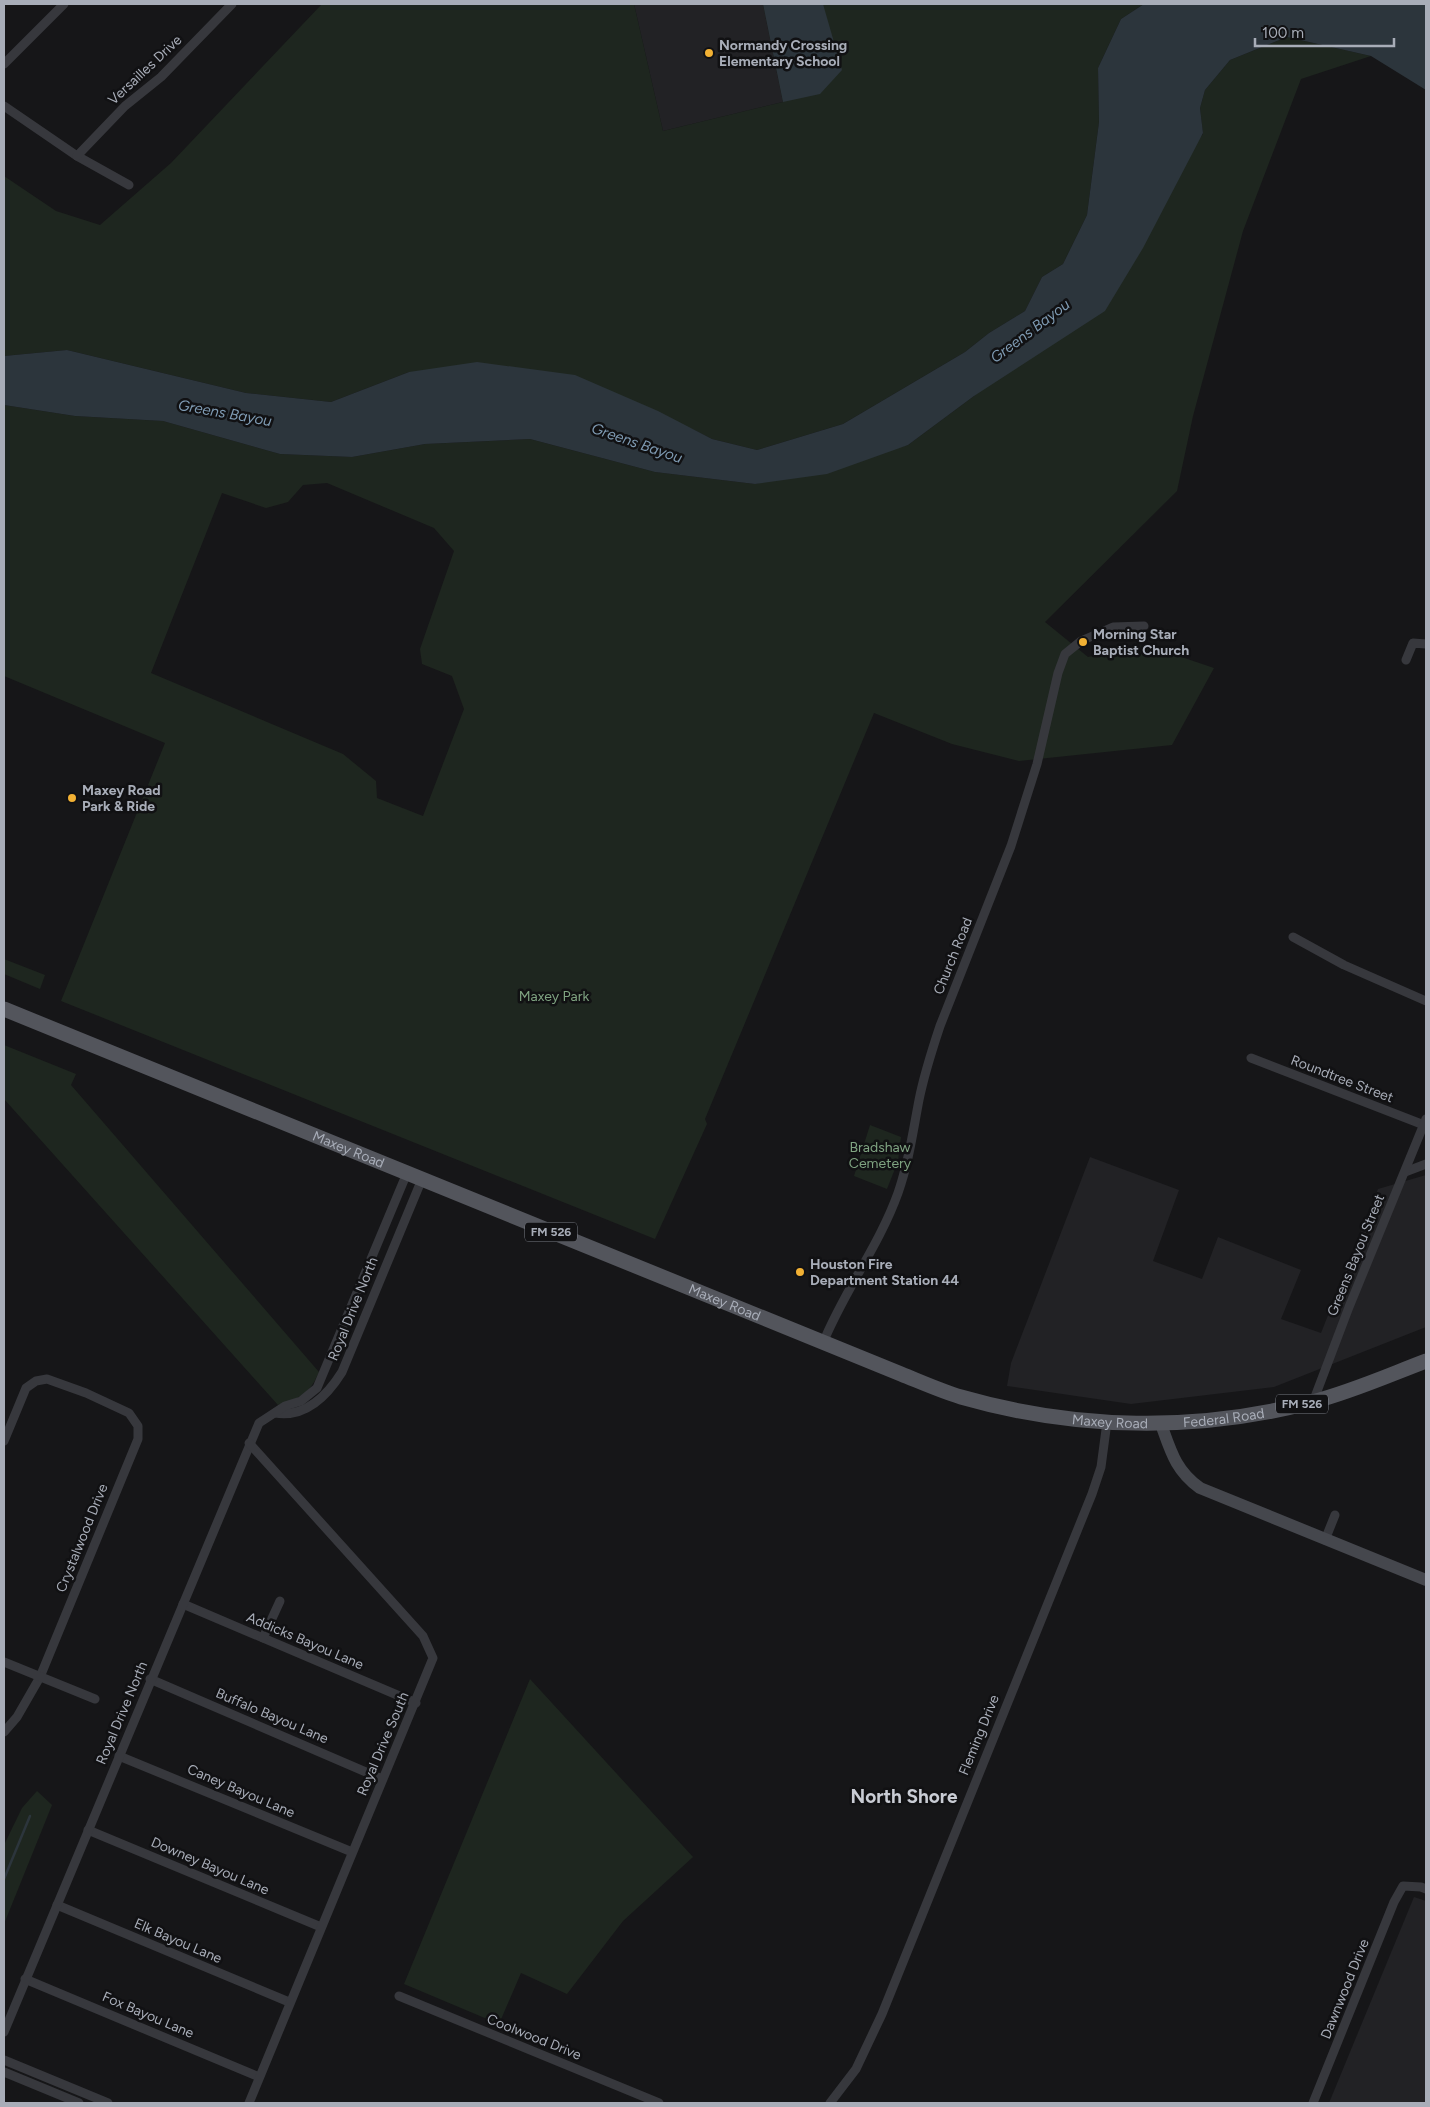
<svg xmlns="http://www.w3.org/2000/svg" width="1430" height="2107" font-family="Figtree,sans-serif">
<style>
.built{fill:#222225}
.green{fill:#1e261f;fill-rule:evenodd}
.water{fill:#2c353c}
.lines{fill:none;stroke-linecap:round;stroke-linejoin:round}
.stream{stroke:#2c353c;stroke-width:2.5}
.street{stroke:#37383d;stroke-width:9}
.secondary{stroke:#45474d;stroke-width:12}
.primary{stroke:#53555c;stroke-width:15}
.poi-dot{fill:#f2b134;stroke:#111113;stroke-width:2}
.labels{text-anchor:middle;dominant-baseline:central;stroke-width:5;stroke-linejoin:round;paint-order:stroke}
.shield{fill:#111113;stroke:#7b7e86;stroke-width:1}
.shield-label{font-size:12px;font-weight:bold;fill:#a8adb8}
.poi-label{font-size:14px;font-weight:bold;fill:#a8adb8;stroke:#111113;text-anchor:start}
.street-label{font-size:14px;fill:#a8adb8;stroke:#111113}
.park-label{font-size:14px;fill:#7fa381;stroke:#111113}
.water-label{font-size:15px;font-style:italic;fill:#7f9bb3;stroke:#111113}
.district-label{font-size:19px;font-weight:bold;fill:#c9ccd4;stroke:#111113}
</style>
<rect width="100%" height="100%" fill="#161618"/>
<g class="built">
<path d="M634 4H763L783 102 663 131Z"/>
<path d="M1090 1157 1179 1190 1153 1261 1202 1279 1218 1237 1301 1270 1281 1319 1321 1333 1378 1189 1426 1175V1327L1274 1387 1131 1404 1007 1386 1011 1363Z"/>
<path d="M1414 1897 1426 1901V2103H1329Z"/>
</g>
<g class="green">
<path d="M322 4H634L663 131 783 102 763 4H1144L1121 19 1098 68 1099 122 1087 215 1063 264 1042 277 1025 311 989 333 965 352 843 424 757 450 712 439 692 429 409 372 331 402 246 393 67 350 4 356V176L56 211 100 225 171 163Z"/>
<path d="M1287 37 1371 56 1301 79 1243 231 1193 416 1177 491 1045 622 1088 657 1146 645 1214 668 1172 745 1019 761 952 744 874 713 705 1119 707 1124 655 1239 61 1001 165 743 4 676V405L75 416 163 421 280 454 352 457 425 444 530 439 655 472 755 484 908 445 974 396 1203 134 1200 108 1205 90 1230 60ZM327 483 434 528 454 551 420 649 422 664 452 676 464 709 423 816 377 798 376 781 343 754 151 673 222 493 266 508 288 502 303 485Z"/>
<path d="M4 959 45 975 40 989 4 974Z"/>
<path d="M4 1045 76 1074 71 1085 319 1372C309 1395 301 1397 278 1405L4 1099Z"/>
<path d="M870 1125 901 1137 898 1161 887 1189 854 1176Z"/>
<path d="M530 1679 693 1857 623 1921 567 1994 521 1973 499 2024 404 1984Z"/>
<path d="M37 1791 52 1805 4 1924V1845L22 1808Z"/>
</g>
<g class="water">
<path d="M763 4H823L842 70 820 94 783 102Z"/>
<path d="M1144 4H1426V90L1371 56 1287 37 1230 60 1205 90 1200 108 1203 133 1143 248 1105 311 974 396 908 445 827 474 755 484 655 472 530 439 425 444 352 457 280 454 163 421 75 416 4 405V356L67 350 246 393 331 402 409 372 477 362 575 375 658 411 712 439 757 450 843 424 965 352 989 333 1025 311 1042 277 1063 264 1087 215 1099 122 1098 68 1121 19Z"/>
</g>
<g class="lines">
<path class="stream" d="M4 1879 30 1816"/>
<g class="street">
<path d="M4 64 64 4"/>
<path d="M4 106 77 156 129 185"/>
<path d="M77 156 125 106 161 77 232 4"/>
<path d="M1406 660 1413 643 1426 644"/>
<path d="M1293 937 1344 965 1426 1001"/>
<path d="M1251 1058 1424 1125"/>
<path d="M1405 1172 1426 1164"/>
<path d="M823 1343C844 1291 879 1246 898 1193 909 1162 913 1131 919 1100 924 1075 932 1050 940 1026L1011 846 1037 764 1058 673 1065 654 1081 641 1113 627 1144 626"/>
<path d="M1313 1402 1349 1307 1426 1119"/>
<path d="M275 1413C306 1418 327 1396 342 1372L422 1179"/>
<path d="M4 1441 26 1388 36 1381 47 1379 86 1393 129 1413 138 1426V1439L40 1677 17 1717 4 1732"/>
<path d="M1325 1540 1335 1515"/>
<path d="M183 1604 416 1703"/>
<path d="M263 1638 280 1601"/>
<path d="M4 1662 95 1699"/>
<path d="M150 1679 382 1779"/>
<path d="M119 1756 352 1852"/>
<path d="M88 1830 321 1927"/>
<path d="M57 1905 289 2002"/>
<path d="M25 1979 259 2077"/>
<path d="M399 1996 659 2103"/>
<path d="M4 2032 259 1423 285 1406 301 1401 317 1388 407 1173"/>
<path d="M4 2060 108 2103"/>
<path d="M4 2072 79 2103"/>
<path d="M249 2103 433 1658 423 1636 249 1443"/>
<path d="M830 2103 856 2069 882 2014 1092 1494 1101 1467 1107 1422"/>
<path d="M1313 2103 1394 1902 1403 1886 1421 1887 1426 1889"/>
</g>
<path class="secondary" d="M1161 1424C1171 1452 1176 1471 1200 1488L1426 1580"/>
<path class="primary" id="s1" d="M4 1009 901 1374C921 1382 941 1391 961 1397 1076 1430 1197 1432 1312 1402 1351 1392 1389 1375 1426 1361"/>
</g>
<g class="poi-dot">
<circle cx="709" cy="53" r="5"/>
<circle cx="1083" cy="642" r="5"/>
<circle cx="72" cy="798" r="5"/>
<circle cx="800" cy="1272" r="5"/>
</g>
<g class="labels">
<g class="shield">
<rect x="525" y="1222.5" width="52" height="19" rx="4"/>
<rect x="1276" y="1394.5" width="52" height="19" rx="4"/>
</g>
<g class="shield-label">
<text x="551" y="1232">FM 526</text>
<text x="1302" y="1404">FM 526</text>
</g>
<g class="poi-label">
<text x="719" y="45">Normandy Crossing<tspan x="719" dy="16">Elementary School</tspan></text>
<text x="1093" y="634">Morning Star<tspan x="1093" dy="16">Baptist Church</tspan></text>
<text x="82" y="790">Maxey Road<tspan x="82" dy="16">Park &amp; Ride</tspan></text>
<text x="810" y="1264">Houston Fire<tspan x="810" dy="16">Department Station 44</tspan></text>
</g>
<g class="street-label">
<text transform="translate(145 70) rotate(-43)">Versailles Drive</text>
<text transform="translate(953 956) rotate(-68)">Church Road</text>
<text transform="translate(1342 1079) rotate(21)">Roundtree Street</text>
<text stroke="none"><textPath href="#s1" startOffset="372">Maxey Road</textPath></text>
<text transform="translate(1356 1255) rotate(-68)">Greens Bayou Street</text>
<text stroke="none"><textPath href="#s1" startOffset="778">Maxey Road</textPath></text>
<text transform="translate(353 1309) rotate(-68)">Royal Drive North</text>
<text stroke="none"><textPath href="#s1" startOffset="1298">Federal Road</textPath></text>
<text stroke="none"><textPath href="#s1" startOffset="1184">Maxey Road</textPath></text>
<text transform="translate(82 1538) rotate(-68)">Crystalwood Drive</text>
<text transform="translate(305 1641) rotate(23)">Addicks Bayou Lane</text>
<text transform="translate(122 1713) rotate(-67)">Royal Drive North</text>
<text transform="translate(272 1716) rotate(23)">Buffalo Bayou Lane</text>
<text transform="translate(979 1735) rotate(-68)">Fleming Drive</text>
<text transform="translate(383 1744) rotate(-67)">Royal Drive South</text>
<text transform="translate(241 1791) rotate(23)">Caney Bayou Lane</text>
<text transform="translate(210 1866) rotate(23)">Downey Bayou Lane</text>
<text transform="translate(178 1941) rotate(23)">Elk Bayou Lane</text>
<text transform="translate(1345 1989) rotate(-68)">Dawnwood Drive</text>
<text transform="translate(148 2015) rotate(23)">Fox Bayou Lane</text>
<text transform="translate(534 2037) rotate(22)">Coolwood Drive</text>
</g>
<g class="park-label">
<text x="554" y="996">Maxey Park</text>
<text x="880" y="1147">Bradshaw<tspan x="880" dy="16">Cemetery</tspan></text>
</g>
<g class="water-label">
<text transform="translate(1030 331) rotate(-37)">Greens Bayou</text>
<text transform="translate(225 413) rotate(10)">Greens Bayou</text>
<text transform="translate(637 443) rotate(19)">Greens Bayou</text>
</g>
<g class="district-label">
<text x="904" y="1796">North Shore</text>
</g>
</g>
<rect width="1430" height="2107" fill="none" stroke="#a8adb8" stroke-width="10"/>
<path d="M1255 38v8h139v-8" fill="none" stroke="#a8adb8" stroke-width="2.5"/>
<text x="1262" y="38" font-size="15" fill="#a8adb8" stroke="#111113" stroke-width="4" paint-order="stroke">100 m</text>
</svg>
